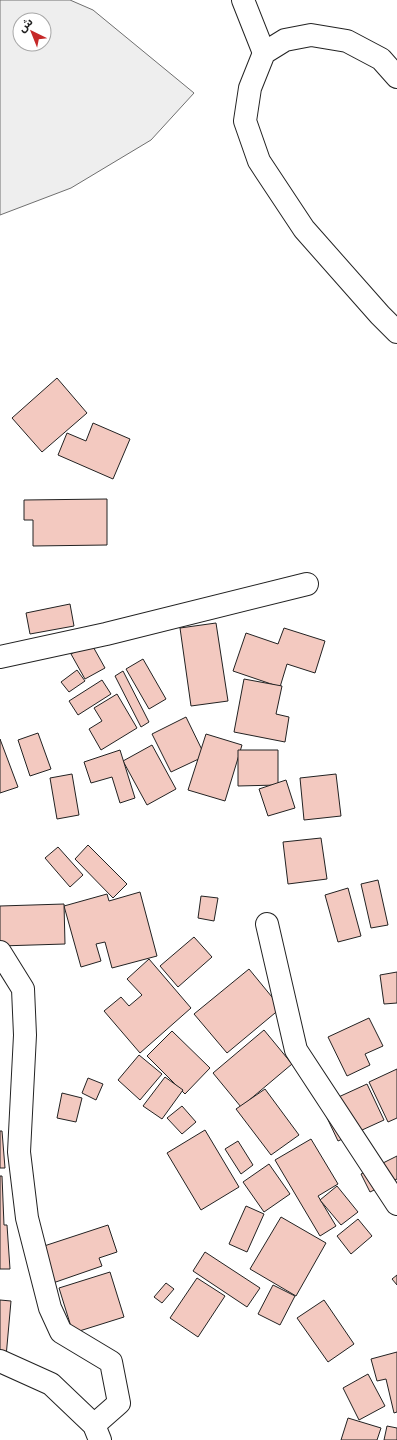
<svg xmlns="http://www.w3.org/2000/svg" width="397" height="1440" font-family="'Nunito Sans','Noto Sans Arabic',sans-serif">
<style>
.green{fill:#eee;stroke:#6f6f6f;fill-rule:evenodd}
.building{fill:#f3c9c0;stroke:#222}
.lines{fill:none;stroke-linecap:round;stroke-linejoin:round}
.street-casing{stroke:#222;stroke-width:24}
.primary-casing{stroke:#222;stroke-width:24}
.street{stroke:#fff;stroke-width:22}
.primary{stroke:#fff;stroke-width:22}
</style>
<rect width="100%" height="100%" fill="#fff"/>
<path class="green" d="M0 0H70L93 10 194 93 151 140 71 188 0 215ZM20 20H44V44H20Z"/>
<g class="building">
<path d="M57 378 87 413 42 452 12 418Z"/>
<path d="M93 423 130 439 113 479 58 455 67 433 86 441Z"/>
<path d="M107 499V545L33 546V520H24V500Z"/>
<path d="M70 604 74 626 30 634 26 613Z"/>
<path d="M216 623 228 701 191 706 180 628Z"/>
<path d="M284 628 325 641 315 673 287 664 280 687 233 671 246 633 278 644Z"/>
<path d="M91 643 105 668 85 679 71 654Z"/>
<path d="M143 659 166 699 149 709 126 669Z"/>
<path d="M77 670 85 681 69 692 61 682Z"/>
<path d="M123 671 149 722 141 727 115 676Z"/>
<path d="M244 679 282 686 276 714 289 717 285 742 234 732Z"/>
<path d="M102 680 111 694 78 715 69 701Z"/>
<path d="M117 694 137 728 101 750 89 729 102 721 94 708Z"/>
<path d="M186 717 205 756 171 772 152 734Z"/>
<path d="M38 733 51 769 30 776 18 740Z"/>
<path d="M206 734 242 745 225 801 188 790Z"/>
<path d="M0 739 18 787 0 793Z"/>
<path d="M152 745 176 789 147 805 123 761Z"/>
<path d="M120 750 135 798 120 803 112 777 91 783 84 762Z"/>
<path d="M238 750H278V785L238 786Z"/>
<path d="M72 774 79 815 57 819 50 778Z"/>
<path d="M336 774 341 816 304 820 300 778Z"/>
<path d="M286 780 295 808 268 816 259 789Z"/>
<path d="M321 838 327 879 288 884 283 842Z"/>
<path d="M88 845 127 884 113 898 75 859Z"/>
<path d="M58 847 83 875 70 887 45 858Z"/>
<path d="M378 880 388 925 371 928 361 884Z"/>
<path d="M348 888 361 936 338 942 325 895Z"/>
<path d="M140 892 157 956 112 968 105 942 96 944 101 961 81 967 64 906 107 894 109 901Z"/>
<path d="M201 896 218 898 214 921 198 918Z"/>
<path d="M64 904 65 944 0 946V906Z"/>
<path d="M194 937 212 957 178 987 160 966Z"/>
<path d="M149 959 191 1008 140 1053 104 1011 121 997 129 1006 142 995 127 979Z"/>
<path d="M249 969 281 1008 227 1053 194 1014Z"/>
<path d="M397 972V1003L384 1004 380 975Z"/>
<path d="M369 1018 383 1046 365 1054 370 1065 347 1076 328 1037Z"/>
<path d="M264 1030 292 1064 241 1107 213 1073Z"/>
<path d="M172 1031 210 1068 185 1094 147 1056Z"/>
<path d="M139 1055 162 1074 140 1100 118 1080Z"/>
<path d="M397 1069V1118L388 1122 369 1082Z"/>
<path d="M165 1077 183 1090 162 1119 143 1106Z"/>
<path d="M88 1078 103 1084 96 1100 82 1093Z"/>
<path d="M367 1084 384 1120 338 1141 321 1105Z"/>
<path d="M265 1089 299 1135 271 1155 236 1109Z"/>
<path d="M62 1093 82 1098 76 1122 57 1118Z"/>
<path d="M182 1106 196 1122 182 1134 167 1118Z"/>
<path d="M205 1130 239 1187 201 1210 167 1153Z"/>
<path d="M0 1131H2L5 1168H0Z"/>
<path d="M311 1139 338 1184 318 1196 336 1226 320 1236 275 1160Z"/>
<path d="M238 1141 253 1165 241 1174 225 1149Z"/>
<path d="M397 1156V1179L370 1192 361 1174Z"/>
<path d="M269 1164 290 1194 264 1212 243 1182Z"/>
<path d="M0 1176H2L4 1225H7L10 1269H0Z"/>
<path d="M337 1186 358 1212 341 1225 320 1200Z"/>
<path d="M246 1206 264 1214 247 1252 229 1244Z"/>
<path d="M281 1217 326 1243 296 1296 250 1269Z"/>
<path d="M358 1219 372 1236 351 1254 337 1236Z"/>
<path d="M108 1225 117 1252 99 1258 102 1266 50 1284 38 1248Z"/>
<path d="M205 1252 260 1288 247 1307 193 1271Z"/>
<path d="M110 1272 124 1317 73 1333 59 1288Z"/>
<path d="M397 1275V1285L392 1279Z"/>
<path d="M197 1278 225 1296 198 1337 170 1318Z"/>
<path d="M166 1283 174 1289 162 1303 154 1297Z"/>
<path d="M273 1285 295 1296 280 1325 258 1314Z"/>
<path d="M0 1300 11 1301 6 1357 0 1356Z"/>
<path d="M324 1300 354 1344 328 1362 297 1318Z"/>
<path d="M397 1352V1412L394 1413 386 1379 377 1381 371 1359Z"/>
<path d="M368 1374 385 1406 359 1420 343 1388Z"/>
<path d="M348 1418 381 1428 377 1440H341Z"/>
<path d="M387 1426 397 1428V1440H384Z"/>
</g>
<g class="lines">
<g class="street-casing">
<g id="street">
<path d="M243 0 264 53"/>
<path d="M0 657 106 634 307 584"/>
<path d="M267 924 296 1050 397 1204"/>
<path d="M0 952 23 989 25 1035 19 1152 27 1218 50 1308 61 1332 111 1362 119 1403 94 1425"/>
</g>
</g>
<g class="primary-casing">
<g id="primary">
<path d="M397 77 381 59 347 41 311 35 285 40 264 53 250 88 245 121 259 161 304 229 380 315 397 332"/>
<path d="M0 1361 51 1384 94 1425 100 1440"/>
</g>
</g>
<use href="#street" class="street"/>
<use href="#primary" class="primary"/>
</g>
<g transform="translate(32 32) rotate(317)"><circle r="19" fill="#ffffff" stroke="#a7a7a7"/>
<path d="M0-3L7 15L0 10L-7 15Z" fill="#c62828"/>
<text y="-6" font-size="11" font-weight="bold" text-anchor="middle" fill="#222222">ش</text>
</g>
</svg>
